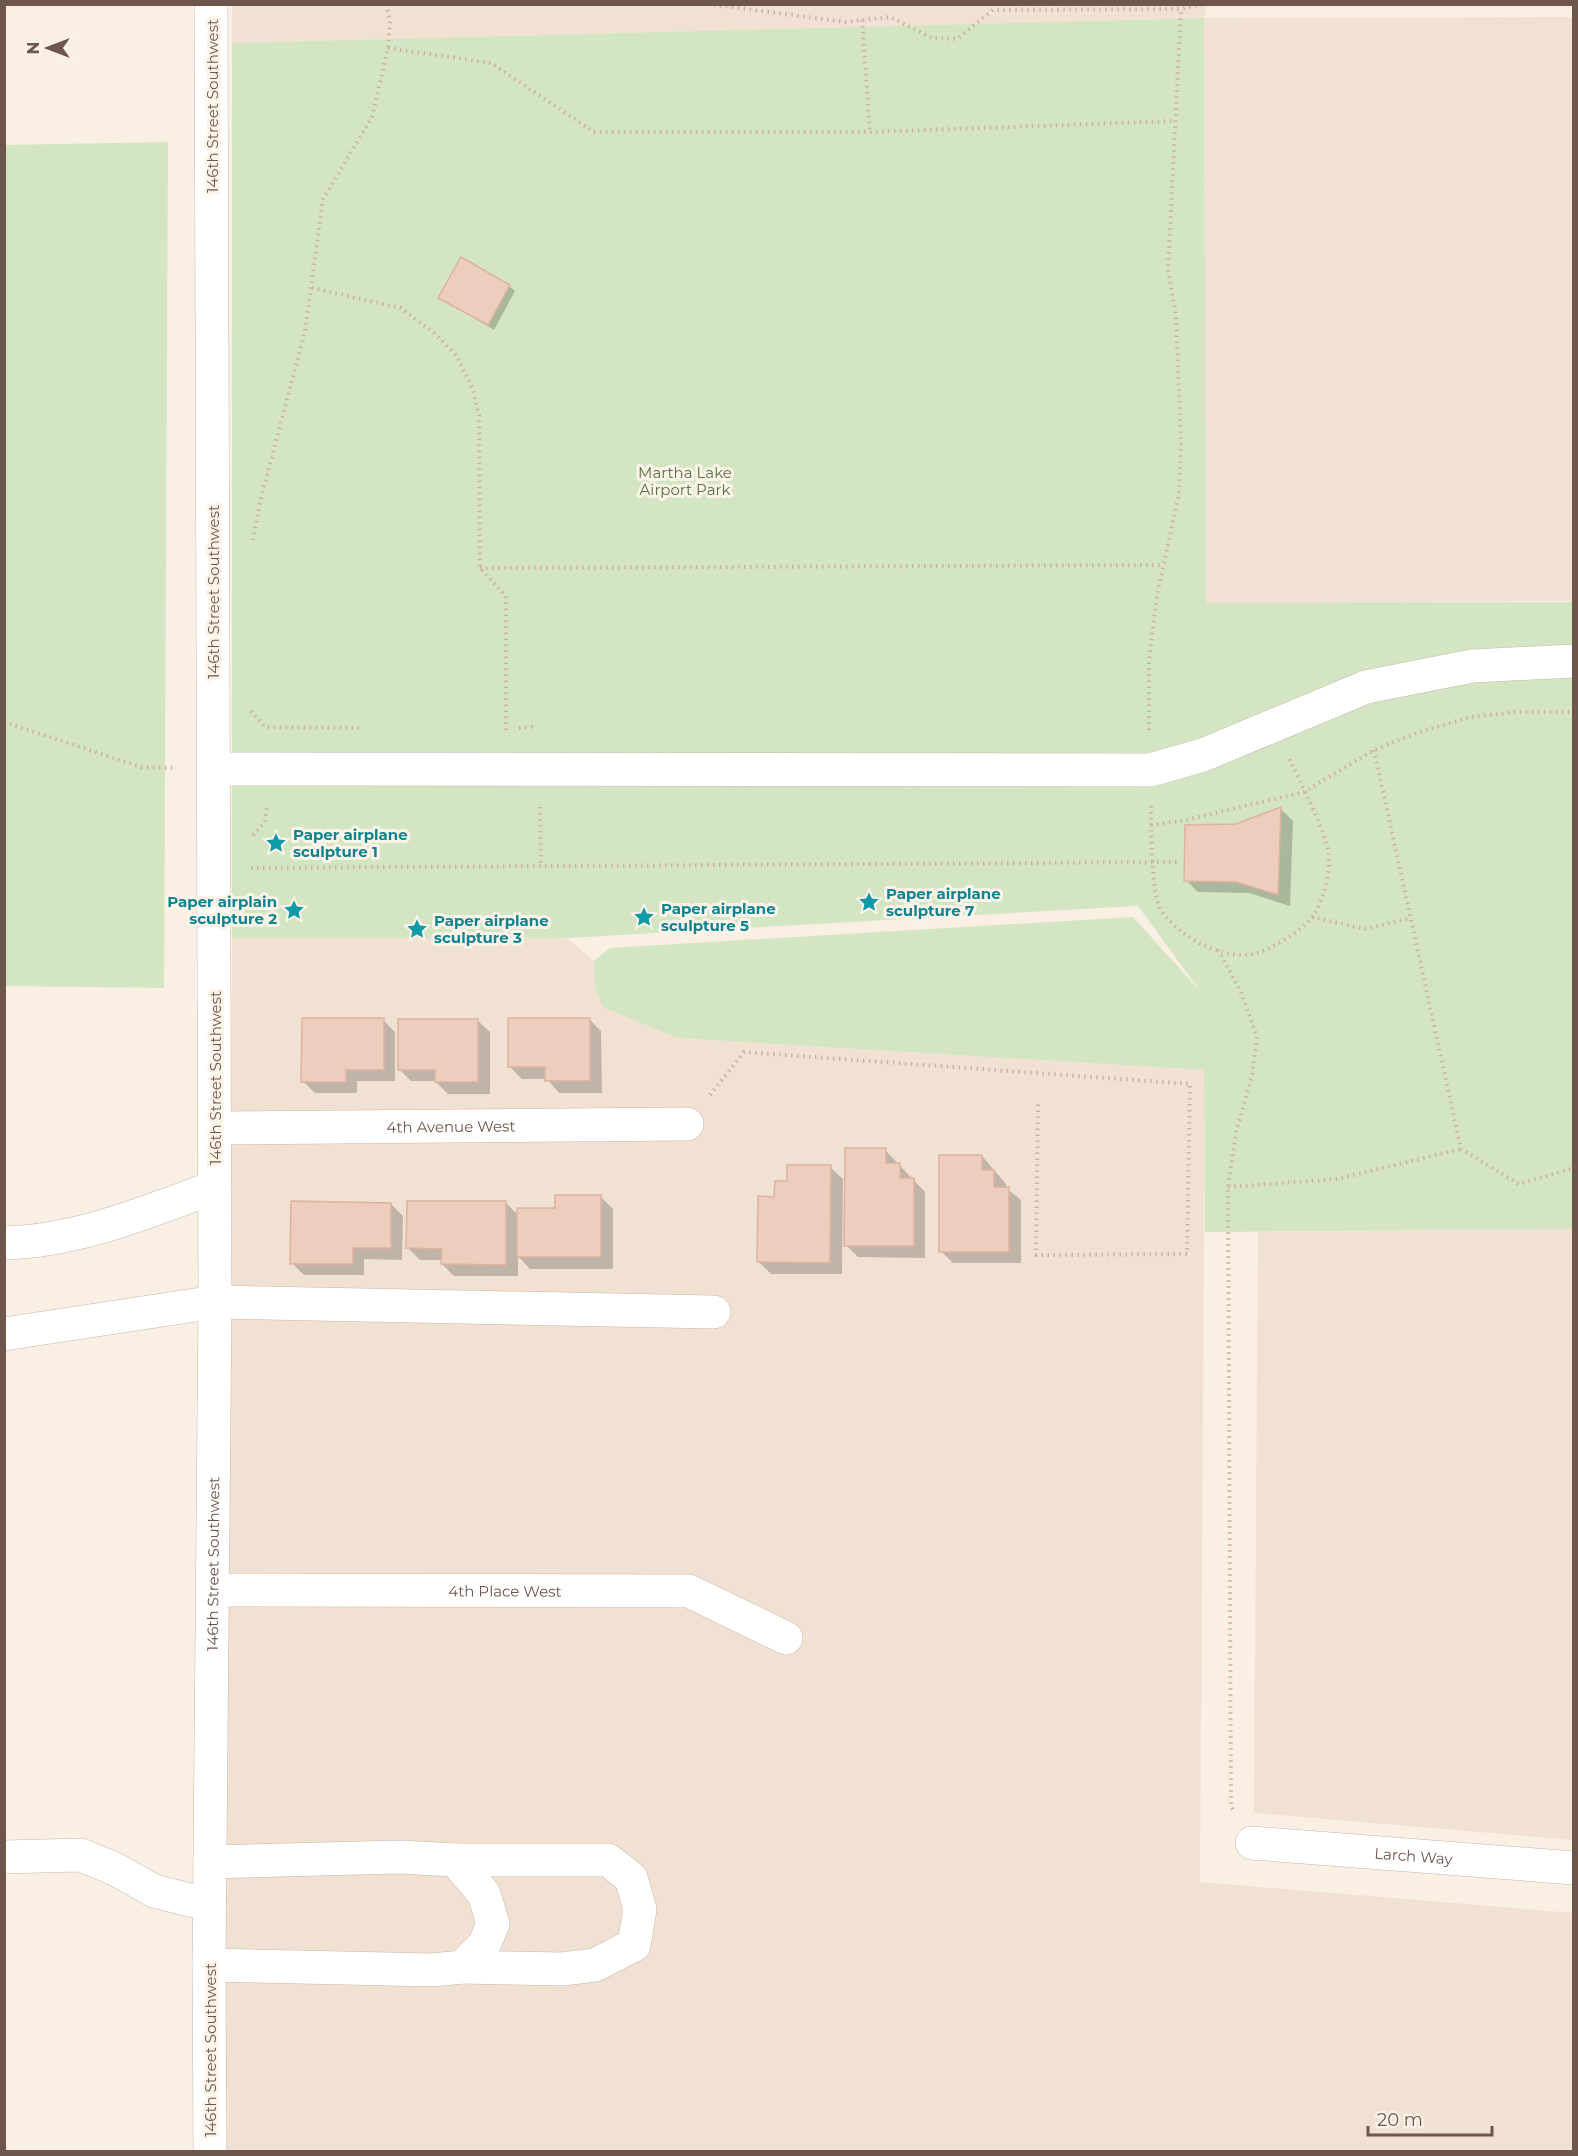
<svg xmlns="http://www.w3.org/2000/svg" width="1578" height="2156" font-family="Montserrat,sans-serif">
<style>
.residential{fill:#f0e1d3}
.green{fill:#d4e5c4}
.shadow{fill:#0003}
.building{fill:#eccdbe;stroke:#ddb3a0;stroke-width:1.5}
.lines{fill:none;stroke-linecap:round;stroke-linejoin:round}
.minor-casing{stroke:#c9b7ab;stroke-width:34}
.path{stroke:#d0b0a1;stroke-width:4;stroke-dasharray:1.5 4.5;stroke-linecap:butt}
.minor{stroke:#fff;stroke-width:33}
.labels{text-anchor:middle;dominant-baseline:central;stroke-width:6;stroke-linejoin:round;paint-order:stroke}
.street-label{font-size:15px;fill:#6f564c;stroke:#fdf4e9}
.park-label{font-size:15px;fill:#567445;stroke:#fdf4e9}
.culture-label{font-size:15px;font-weight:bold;fill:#0d838f;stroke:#fdf4e9;text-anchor:start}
</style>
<rect width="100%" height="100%" fill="#f9efe3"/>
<g class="residential">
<path d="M232 4H1207L1204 18 1573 17V601L1206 603 1204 18 232 43Z"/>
<path d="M232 938H567L594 961 595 987 677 1038 1205 1070 1200 1882 1573 1913V2151L224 2152Z"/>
<path d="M1573 1229V1840L1254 1813 1258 1232Z"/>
</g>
<g class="green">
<path d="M1204 18 1206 603 1573 602V1229L1205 1232 1204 1070 677 1038 603 1007 595 987 594 961 610 948 1133 917 1200 991 1138 906 567 938H232V43Z"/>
<path d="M168 142 164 988 5 986V145Z"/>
</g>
<g class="shadow">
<path d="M509 286 515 291 494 330 440 297Z"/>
<path d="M1281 809 1293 821 1290 906 1249 893 1198 892 1186 880 1237 826Z"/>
<path d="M589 1019 601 1031 602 1093H559L547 1079H522L510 1067Z"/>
<path d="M383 1020 395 1032V1081H357V1093H315L303 1081Z"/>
<path d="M477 1020 490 1032V1094H448L435 1081H411L399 1069Z"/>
<path d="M885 1150 925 1192V1258L858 1257 846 1245Z"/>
<path d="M982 1156 1006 1184V1188L1021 1200V1263H953L941 1251Z"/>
<path d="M830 1167 843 1179 842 1274H771L759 1262 775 1198 789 1182Z"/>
<path d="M601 1197 613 1209V1269H530L518 1256V1276H454L442 1264 443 1260H420L408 1248 506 1203 518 1215 557 1210Z"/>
<path d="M391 1204 403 1216 402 1260 364 1259V1275H304L292 1263Z"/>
</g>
<g class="building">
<path d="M461 257 510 285 488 325 438 298Z"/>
<path d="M1281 807 1278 895 1236 882 1184 881 1185 825 1236 824Z"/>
<path d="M302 1018H384V1070H346V1082H301Z"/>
<path d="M508 1018H590V1081H545V1067H508Z"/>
<path d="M398 1019H478V1082H435V1070H398Z"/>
<path d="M845 1148H886V1163H900V1178H914V1246H844Z"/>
<path d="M939 1155H982V1170H994V1187H1009V1252H939Z"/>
<path d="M787 1165H831L830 1263 757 1262 758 1196 774 1197 775 1181H787Z"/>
<path d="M555 1195H601V1257H517V1208H555Z"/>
<path d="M291 1201 391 1203V1248H353V1264H290Z"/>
<path d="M407 1201H506V1265L441 1264 442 1249 406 1248Z"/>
</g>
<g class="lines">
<g class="minor-casing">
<g id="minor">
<path d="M214 769 1150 770 1203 755 1366 687 1472 666 1574 661"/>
<path id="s1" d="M215 1128 687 1124"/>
<path d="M4 1243C78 1241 147 1212 215 1187"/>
<path d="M4 1334 215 1302 714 1312"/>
<path id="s2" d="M213 1590 689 1591 786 1638"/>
<path id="s3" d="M1252 1843 1574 1868"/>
<path d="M4 1857 81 1855 115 1869 154 1891 210 1905"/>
<path d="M455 1860H608L631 1878 640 1909 634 1945 595 1965 562 1969 462 1967"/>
<path d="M209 1965 433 1970 462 1967 484 1945 493 1924 484 1894 455 1860 399 1857 210 1862"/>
<path id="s4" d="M210 2152 209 1965 215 1302 211 4"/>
</g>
</g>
<g class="path">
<path d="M708 4 846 22 890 17 932 38 957 39 993 10 1181 9 1202 4"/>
<path d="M862 20 870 132"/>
<path d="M388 48 491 63 594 132H870L1174 121"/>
<path d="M312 288 401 308 434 333 456 355 472 387 479 415 480 568 506 596V730"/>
<path d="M253 540 260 502 305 331 323 199 372 117 388 48 390 21 386 4"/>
<path d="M480 568 1163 565"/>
<path d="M251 711 265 727 359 728"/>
<path d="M4 722 141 767 177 768"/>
<path d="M519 728 532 727 533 731"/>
<path d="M1149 730V660L1157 595 1179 494 1181 442 1176 316 1168 270 1181 9"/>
<path d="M1374 750 1461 1149 1519 1184 1574 1168"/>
<path d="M1151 806C1151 828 1151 894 1161 910 1179 936 1215 956 1247 955 1265 954 1303 931 1313 916 1324 899 1330 875 1329 855 1326 830 1300 783 1289 758"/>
<path d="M540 807 541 866"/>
<path d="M1151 825 1181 821 1304 792 1374 750 1416 733 1470 717 1514 712H1574"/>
<path d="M253 835 265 822 267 805"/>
<path d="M251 868 1181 862"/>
<path d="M1312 917 1366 929 1410 918"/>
<path d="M1218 950 1241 992 1257 1037 1252 1076 1236 1132 1228 1187 1231 1806 1234 1811"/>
<path d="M710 1095 744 1052 1190 1084 1187 1254 1036 1255 1038 1104"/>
<path d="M1228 1187 1337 1179 1461 1149"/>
</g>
<use href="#minor" class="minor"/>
</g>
<defs>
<g id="sight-bare" transform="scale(1.62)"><path d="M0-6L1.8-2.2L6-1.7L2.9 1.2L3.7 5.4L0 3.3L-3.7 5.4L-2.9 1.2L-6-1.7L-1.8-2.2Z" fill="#0f9aa8" stroke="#fdf4e9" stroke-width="2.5" paint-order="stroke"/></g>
</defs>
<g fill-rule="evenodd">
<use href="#sight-bare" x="276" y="843"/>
<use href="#sight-bare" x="869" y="902"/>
<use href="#sight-bare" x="294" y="910"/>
<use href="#sight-bare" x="644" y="917"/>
<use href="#sight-bare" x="417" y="929"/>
</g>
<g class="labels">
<g class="street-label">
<text transform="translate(212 106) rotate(-90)">146th Street Southwest</text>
<text transform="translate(213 592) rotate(-90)">146th Street Southwest</text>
<text transform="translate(215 1078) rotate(-90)">146th Street Southwest</text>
<text stroke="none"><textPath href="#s1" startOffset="236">4th Avenue West</textPath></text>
<text stroke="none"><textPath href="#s4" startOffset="588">146th Street Southwest</textPath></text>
<text stroke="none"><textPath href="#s2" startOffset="292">4th Place West</textPath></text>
<text stroke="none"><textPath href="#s3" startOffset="162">Larch Way</textPath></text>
<text transform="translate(210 2050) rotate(-90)">146th Street Southwest</text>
</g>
<g class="park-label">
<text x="685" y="472">Martha Lake<tspan x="685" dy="17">Airport Park</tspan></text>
</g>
<g class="culture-label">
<text x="293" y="834">Paper airplane<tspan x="293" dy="17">sculpture 1</tspan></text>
<text x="886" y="893">Paper airplane<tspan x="886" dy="17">sculpture 7</tspan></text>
<text x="277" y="901" text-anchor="end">Paper airplain<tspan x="277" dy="17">sculpture 2</tspan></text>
<text x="661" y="908">Paper airplane<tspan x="661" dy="17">sculpture 5</tspan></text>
<text x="434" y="920">Paper airplane<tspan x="434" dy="17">sculpture 3</tspan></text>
</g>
</g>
<rect width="1578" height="2156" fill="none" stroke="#6f564c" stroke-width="12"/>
<g transform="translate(48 48) rotate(270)" stroke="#fdf4e9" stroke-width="4.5" paint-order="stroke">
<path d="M0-4.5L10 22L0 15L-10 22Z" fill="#6f564c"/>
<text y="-9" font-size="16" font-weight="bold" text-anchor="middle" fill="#6f564c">N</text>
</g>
<path d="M1368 2126v9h124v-9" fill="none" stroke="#6f564c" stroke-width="3"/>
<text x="1377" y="2126" font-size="18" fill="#6f564c" stroke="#fdf4e9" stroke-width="4.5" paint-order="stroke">20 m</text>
</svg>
